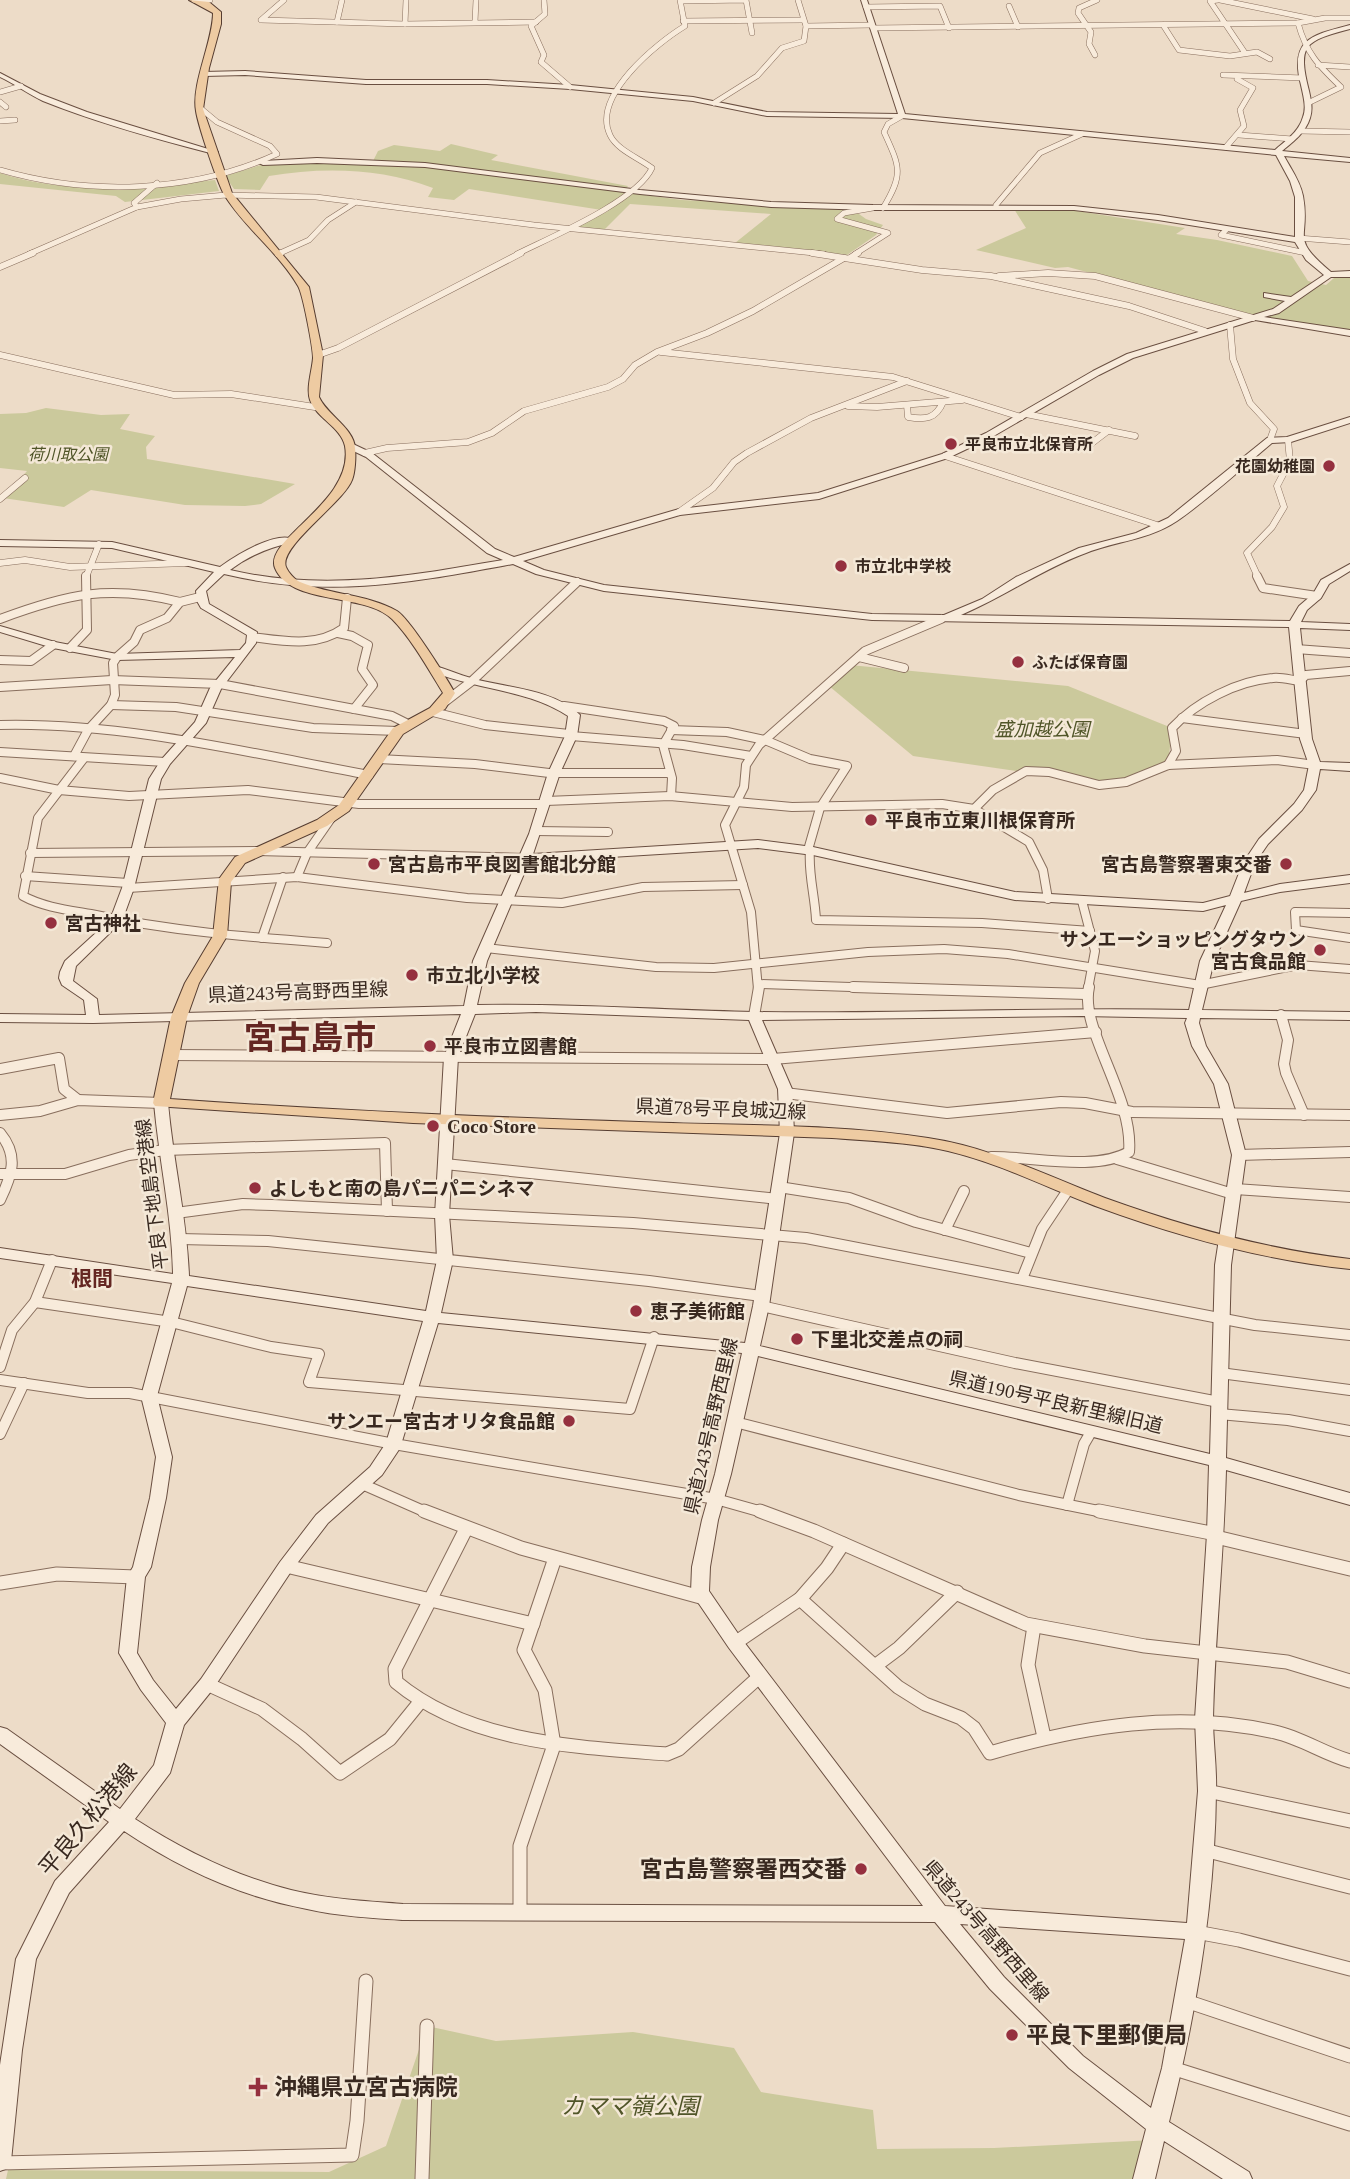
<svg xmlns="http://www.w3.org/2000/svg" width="1350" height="2179" font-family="'Times New Roman','Noto Sans JP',serif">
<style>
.green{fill:#cbc99c}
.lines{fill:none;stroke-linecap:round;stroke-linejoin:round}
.street-far4-casing{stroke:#886e5d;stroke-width:6}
.street-far3-casing{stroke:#886e5d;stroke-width:7}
.street-far2-casing{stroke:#886e5d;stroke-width:10}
.street-far1-casing{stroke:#886e5d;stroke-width:12}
.street-casing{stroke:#886e5d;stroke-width:15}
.secondary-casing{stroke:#6a4f41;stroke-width:2}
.primary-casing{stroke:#563d31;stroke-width:2}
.street-far4{stroke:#f8ebdb;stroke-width:5}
.street-far3{stroke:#f8ebdb;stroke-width:6}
.street-far2{stroke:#f8ebdb;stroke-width:8}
.street-far1{stroke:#f8ebdb;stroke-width:10}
.street{stroke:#f8ebdb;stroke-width:13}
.secondary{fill:#f8ebdb;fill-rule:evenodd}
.primary{fill:#eecba2;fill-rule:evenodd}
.poi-dot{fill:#95303f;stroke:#f4e8d7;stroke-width:2.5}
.labels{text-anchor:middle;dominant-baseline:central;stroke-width:5;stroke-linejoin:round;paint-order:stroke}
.far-poi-label{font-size:16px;font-weight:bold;fill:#392920;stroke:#f4e8d7;text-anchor:start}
.far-park-label{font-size:16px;font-style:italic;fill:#505528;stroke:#f4e8d7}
.park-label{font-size:19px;font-style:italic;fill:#505528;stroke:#f4e8d7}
.poi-label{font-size:19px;font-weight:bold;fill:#392920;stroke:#f4e8d7;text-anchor:start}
.street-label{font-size:19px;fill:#392920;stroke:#f4e8d7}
.neighbourhood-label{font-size:21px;font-weight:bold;fill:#642622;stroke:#f4e8d7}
.near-street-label{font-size:23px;fill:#392920;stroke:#f4e8d7}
.near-poi-label{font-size:23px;font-weight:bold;fill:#392920;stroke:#f4e8d7;text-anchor:start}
.near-park-label{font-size:23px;font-style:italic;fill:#505528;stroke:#f4e8d7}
.town-label{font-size:33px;font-weight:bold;fill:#642622;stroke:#f4e8d7}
</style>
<rect width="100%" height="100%" fill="#eddcc8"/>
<g class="green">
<path d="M451 144 498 155 491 160 628 186 623 192 682 200 852 209 866 219 883 225 876 235 847 255 735 243 771 214 630 204 604 230 577 227 608 211 469 189 454 200 428 197 433 188C381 168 323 167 269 176L260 190 234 189 225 176 267 163H372L378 151 394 145 440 151Z"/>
<path d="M0 173C68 196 145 187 215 180L219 191 125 202 116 196 0 184Z"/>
<path d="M1014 209 1077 211 1185 228 1176 234 1217 240 1292 256 1308 281 1326 285 1334 278 1350 277V331L1242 313 1068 267 1055 268 976 250 1026 228Z"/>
<path d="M46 408 101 415 130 414 120 429 155 436 146 447 147 459 295 484 261 504 245 506 185 505 91 490 64 507 3 498 27 471 0 468V414L26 413Z"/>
<path d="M850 665 1068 686 1172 728 1168 765 1112 785 913 756 829 686Z"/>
<path d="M427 2026 496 2041 633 2032 734 2048 761 2092 873 2110 877 2149 994 2148 1153 2140 1145 2179H6L8 2170 329 2172 386 2146Z"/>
</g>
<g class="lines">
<g class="street-far4-casing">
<g id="street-far4">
<path d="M194 0H210"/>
<path d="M284 0 261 20 405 24 536 22"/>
<path d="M544 0 545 14 531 26 544 55 541 62 570 87"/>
<path d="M1218 0 1210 1 1245 53"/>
<path d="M1220 0 1313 19"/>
<path d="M681 1 746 0 752 33"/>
<path d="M1009 6 1018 27"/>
<path d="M866 7 940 6 949 28"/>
<path d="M683 21 803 20"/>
<path d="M337 22 342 0"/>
<path d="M475 22 476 0"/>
<path d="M405 24 406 0"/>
<path d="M1163 25 1179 50 1230 56 1257 52 1270 59"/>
<path d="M806 26 872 25"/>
<path d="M873 28 1298 23"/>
<path d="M1095 55 1089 44 1091 32 1078 13 1079 8 1097 0"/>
<path d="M1318 65 1350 67"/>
<path d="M1223 75 1303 78"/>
<path d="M0 92 21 86"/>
<path d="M0 102 6 107"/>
<path d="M714 103 757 76 782 48 804 41 806 26 798 0"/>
<path d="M1308 103 1341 87C1319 66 1306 53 1298 23L1325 18H1350"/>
<path d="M0 121 15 120"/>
<path d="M1300 131 1350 132"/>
<path d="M1239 135 1292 139"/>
<path d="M1226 147 1244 126 1240 110 1253 88 1237 79"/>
<path d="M0 170C89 196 192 193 277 154L270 146 217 122 199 107"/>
<path d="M996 205 1040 153 1082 134"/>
<path d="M137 207 181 199 226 195 316 197 534 225 824 254"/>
<path d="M883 208C904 174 900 167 884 132L888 124 902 116"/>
<path d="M1226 230 1221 235 1306 253"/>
<path d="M1298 238 1350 242"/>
<path d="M29 254 137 207 134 203 157 183"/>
<path d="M278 254 309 240 328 220 356 202"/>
<path d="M517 254C551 237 637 201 652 168 639 158 617 150 610 135 591 96 657 43 685 26L680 0"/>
<path d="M855 254 888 233 837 219 844 213 873 208"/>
</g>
</g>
<g class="street-far3-casing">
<g id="street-far3">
<path d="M812 253 922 270 991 276 1129 306 1205 331"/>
<path d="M278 254 281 253"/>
<path d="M850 258 858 253"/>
<path d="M0 267 33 253"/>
<path d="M999 276 1048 273 1095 276 1253 318"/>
<path d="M1230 325 1233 359 1250 403 1274 429 1270 440"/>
<path d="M661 352 893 377 1021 417"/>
<path d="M0 355 174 395 231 394 321 408"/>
<path d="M318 355 338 348 521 253"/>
<path d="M907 405 908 417C925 420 936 419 943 402"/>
<path d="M848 406 877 407 962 400"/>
<path d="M1026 414 1135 436"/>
<path d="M1088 446 1109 430"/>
<path d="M365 453 387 448 468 442 492 433 524 411 608 387 623 379 635 365 657 352 707 333 753 311 844 258"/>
<path d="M945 456 1160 526"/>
<path d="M0 499 25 478"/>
<path d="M679 512 713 488 734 462 747 453 811 418 907 381"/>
<path d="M0 563 25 560 70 567 187 563"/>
<path d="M86 577 99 544"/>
<path d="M1258 577 1247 553 1272 527 1284 507 1277 486 1290 461 1288 440"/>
</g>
</g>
<g class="street-far2-casing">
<g id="street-far2">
<path d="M1257 576 1263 588 1317 596"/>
<path d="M0 619C67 594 109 584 180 602"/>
<path d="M338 633 352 636 368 645 362 669 373 685 354 709"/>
<path d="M252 637C284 641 316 648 344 628L347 598"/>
<path d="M70 648 87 630 86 576"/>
<path d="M1296 649 1350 653"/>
<path d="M859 657 904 668"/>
<path d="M0 660 31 661 53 645"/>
<path d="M0 687 112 680 220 684 392 716 406 723"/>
<path d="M446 701 472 681 577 582"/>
<path d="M111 705 176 707 313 728 398 731"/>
<path d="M564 706 664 721 674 726 663 745 672 778 671 796"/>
<path d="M433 712 485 725 569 734"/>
<path d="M1182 718 1306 734"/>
<path d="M0 725C121 722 250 753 369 775"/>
<path d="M671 730 727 732 765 740 810 759 847 766 820 808 808 850"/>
<path d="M571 736 683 745 751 756"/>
<path d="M0 752 165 762"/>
<path d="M74 756 88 730 111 705 115 695 113 663 117 657 134 642 140 630 167 618 180 602 200 597"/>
<path d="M84 758 38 818 23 896C43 907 68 910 91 914 169 931 248 937 327 943"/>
<path d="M379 759 475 764 549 773H670"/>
<path d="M1168 765 1176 751 1172 728C1196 702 1237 681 1273 678 1282 677 1291 680 1300 681L1306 675 1350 671"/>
<path d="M0 778 59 790 129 796 248 790 359 804H544"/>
<path d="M546 801 670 796 792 807 942 804 974 809 1029 842 1043 870 1048 899"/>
<path d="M974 809 993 790 1026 771 1049 772 1099 785 1126 782 1168 765 1277 760 1315 765"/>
<path d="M536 831 608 832"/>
<path d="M810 850C808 874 815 896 816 920L982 923 1090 931"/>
<path d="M30 853 257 851 525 858"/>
<path d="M25 876 128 883"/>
<path d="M297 877 307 853 332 817"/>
<path d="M128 888 297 877 467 898 562 903 643 887 743 885"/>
<path d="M1082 901 1095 951 1088 989"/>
<path d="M1350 913 1295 912 1296 930 1350 938"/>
<path d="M262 938 283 877"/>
<path d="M486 948 656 967 714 968 868 952 944 949 1008 954 1200 985 1298 965 1350 969"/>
<path d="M759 984 910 989"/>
<path d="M758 989 751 912 725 825 744 787 746 765 759 745 865 651 941 619"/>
</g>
</g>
<g class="street-far1-casing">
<g id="street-far1">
<path d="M853 987 1086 994"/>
<path d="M1281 1015 1288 1040 1284 1064 1286 1073 1304 1115"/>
<path d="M754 1016 759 987"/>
<path d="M170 1055 773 1059 1096 1032"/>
<path d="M0 1069 59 1058 64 1089 78 1100"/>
<path d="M785 1093 947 1113 1061 1102 1085 1103 1132 1112 1350 1115"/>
<path d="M0 1115 40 1111 78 1100 161 1103"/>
<path d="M0 1133C19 1156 12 1175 0 1200"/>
<path d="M1239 1155 1350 1152"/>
<path d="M991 1157C1031 1156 1094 1172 1129 1152 1134 1097 1079 1029 1089 987"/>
<path d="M1117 1159 1233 1194"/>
<path d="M445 1164 778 1199"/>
<path d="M0 1174H65L129 1155 165 1150 385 1143 387 1211"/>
<path d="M779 1187 849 1198 916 1222 1031 1253"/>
<path d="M1235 1189 1350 1197"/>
<path d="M176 1213 243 1204 272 1205 633 1223 806 1238 1255 1325 1350 1335"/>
<path d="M945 1230 964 1191"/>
<path d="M180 1239 268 1241 649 1281 761 1296"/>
<path d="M1022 1279 1042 1229 1068 1190"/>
<path d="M35 1302 171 1322 271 1347 319 1354 309 1382 630 1409 654 1337"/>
<path d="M761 1306 1015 1363 1219 1402"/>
<path d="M0 1367 12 1330 35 1302 52 1260"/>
<path d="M1220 1373 1350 1390"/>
<path d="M0 1380 88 1393H130L394 1444 716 1499 766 1513"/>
<path d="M1219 1414 1288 1420 1350 1431"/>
<path d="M735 1422 1019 1495 1108 1513"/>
<path d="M0 1434 24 1383"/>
<path d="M362 1484 428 1513"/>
<path d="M1067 1505 1084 1444 1091 1432"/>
</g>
</g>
<g class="street-casing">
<g id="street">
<path d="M424 1511 521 1548 704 1598"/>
<path d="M760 1511 814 1531 1026 1624 1145 1646 1287 1662 1350 1681"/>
<path d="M1099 1511 1216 1534"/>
<path d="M466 1529 395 1669 396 1682C469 1743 576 1747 667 1754L679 1749 760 1676"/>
<path d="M1216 1537 1350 1569"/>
<path d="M286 1566 533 1624"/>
<path d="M0 1583 57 1574 136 1577"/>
<path d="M800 1599 898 1687 925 1704 961 1718 974 1728 990 1753C1084 1726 1178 1710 1275 1732 1302 1738 1324 1754 1350 1761"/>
<path d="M1034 1626 1028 1665 1044 1737"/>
<path d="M735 1643 800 1599 827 1568 843 1544"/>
<path d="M875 1666 899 1648 957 1592"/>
<path d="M207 1684 262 1709 302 1739 340 1773 390 1739 420 1702"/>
<path d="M1207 1791 1350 1821"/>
<path d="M1204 1850 1350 1887"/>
<path d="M520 1913V1846L554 1745 545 1690 524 1650 555 1558"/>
<path d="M1196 1932 1239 1940 1350 1969"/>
<path d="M1183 2000 1350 2056"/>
<path d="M1172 2068 1350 2124"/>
<path d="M0 2163 352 2155 357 2121 366 1981"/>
<path d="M422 2179 427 2026"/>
</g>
</g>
<g class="secondary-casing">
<g id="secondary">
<path d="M861 0H867L905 114 1275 150C1285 141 1299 132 1303 117 1307 107 1303 95 1301 85 1289 39 1312 35 1350 25V29C1305 41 1297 44 1309 91 1311 100 1313 109 1310 118 1306 132 1293 142 1282 151L1350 158V162L1284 156C1291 169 1300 181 1303 196 1311 240 1288 236 1331 272L1350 271V277H1331L1279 313 1264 317 1350 330V336L1255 320 1133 358 1099 375 992 437 948 458 819 499 680 515 523 561 544 570 604 585 872 614 944 615 982 599 1016 577 1079 548 1136 533 1168 518 1267 438 1287 437 1350 417V423L1291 442 1272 443C1241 469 1210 498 1177 521 1149 540 1116 541 1086 553 1042 569 1004 597 961 615L1290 621 1299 606 1313 594 1321 580 1350 564V571L1329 584 1321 598 1307 610 1301 622 1350 624V630L1300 628 1312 739 1320 762 1350 763V771L1320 769 1316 790 1302 810 1268 844 1255 863 1244 893 1280 884 1350 875V883L1280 892 1241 901 1214 961 1202 1010 1350 1012V1020L1200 1018 1199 1023 1206 1046 1228 1084 1246 1155 1231 1265 1226 1458 1350 1493V1505L1226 1470C1224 1553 1215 1635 1213 1718 1213 1743 1217 1768 1216 1792 1215 1903 1196 2015 1169 2122L1249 2172 1252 2179H1223L1164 2141 1155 2179H1133L1146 2129 1069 2068 990 1989 935 1922 403 1920C371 1918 338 1916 307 1909 241 1897 179 1868 124 1831L69 1893 36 1959 22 2050 11 2161 8 2168 0 2171V2065L16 1959 55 1881 109 1822 0 1744V1727L7 1729 120 1809 154 1765 166 1723 141 1690 119 1653 127 1577 133 1567 150 1498 156 1457 141 1396 172 1283 0 1258V1248L173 1274C172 1216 159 1160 154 1103L161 1099 168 1103C173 1161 187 1218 189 1276L426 1311 437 1260 435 1215 444 1057 461 1014 93 1023 0 1022V1014L86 1015 84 1000 62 985 59 978 60 972 65 961 110 920 122 888 149 779 161 760 195 722 210 688 235 657 117 660 53 648 0 632V626L55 642 117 654 240 650 246 643 247 635 201 608 197 601 196 591 214 572 112 548 0 546V540L112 542 220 567C235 556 278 529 295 540L294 542C270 547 250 555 230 570 324 592 409 576 503 560L487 553 366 457 347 448V444H353L372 453 495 549 514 557 679 509 818 493 942 454 986 433 1093 371 1127 354 1273 309 1285 301 1264 297V293L1291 297 1324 275 1306 260 1295 242 1158 220 1074 210H873L771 207 640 194 425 167 317 163 263 165 259 163 263 161 317 158 425 163 640 190 771 202 873 205 1074 206 1158 215 1295 237V197L1290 181 1276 155 902 118 767 116 693 101 570 89 487 84H366L245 75 204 76 201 74 204 72 245 71 366 80H487L570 85 693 97 767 112 898 114ZM513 564 536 574 604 591 872 620 1289 627 1300 739 1309 765 1304 790 1294 804 1259 839 1243 863 1230 896 1203 903 1015 892 813 847 758 840 533 854 560 773 577 736 580 715C554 689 506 688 471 678 459 675 447 669 435 666L431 667V671C475 690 528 689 568 716L565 736 548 773 529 834 473 961 464 1006 99 1015 97 999 73 981 76 966 122 921 134 888 161 779 170 764 206 723 221 689 256 643 257 632 209 604 206 591 224 574C329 599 409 583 513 564ZM758 848 813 855 1015 900 1203 911 1226 905 1200 961 1189 1010C1043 1007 898 1014 753 1012 661 1010 569 1003 477 1005L487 961 529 862ZM536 1012 749 1020 778 1089 780 1133 753 1306 745 1343 441 1313 453 1260 449 1215 458 1057 475 1014ZM1082 1016 1187 1018 1185 1023 1192 1046 1214 1084 1232 1155 1215 1265 1210 1454 760 1346 769 1306 794 1133 792 1089 762 1020ZM187 1286 423 1321 386 1443 370 1467 316 1515 280 1562 201 1679 176 1709 153 1680 137 1653 145 1577 151 1567 166 1498 172 1457 157 1396ZM438 1323 742 1353 715 1474 702 1520 692 1567 691 1592 729 1648 923 1906 403 1904C366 1901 327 1899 291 1890 235 1876 183 1850 135 1819L170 1773 184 1725 213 1689 292 1570 328 1523 382 1475 400 1448ZM758 1356 1209 1465 1207 1534 1195 1719 1198 1791 1187 1923 945 1906 741 1638 709 1591 710 1567 718 1520 731 1474ZM960 1924 1185 1939 1162 2068 1151 2108 1083 2056 1004 1977Z"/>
<path d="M0 73 40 94 87 112 218 152 214 154C156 139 98 123 43 101 28 94 15 84 0 77Z"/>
</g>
</g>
<g class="primary-casing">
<path id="primary" d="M189 0 209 2 221 12V24L209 68 203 109 232 193 309 287 323 355 319 397C327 415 354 428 355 448 356 457 355 473 352 480 344 502 278 547 286 567 288 572 295 580 300 582 331 595 367 594 397 611 410 619 446 677 455 693L445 709 403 734 349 811 327 826 245 863 231 882 227 936 199 983 187 1017 170 1099C326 1110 483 1117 639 1122 736 1126 833 1123 928 1138 990 1147 1047 1176 1105 1198 1185 1227 1265 1249 1350 1259V1269C1263 1260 1180 1237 1098 1207 1048 1188 999 1163 948 1151 910 1142 870 1141 832 1138L413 1123 155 1106 153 1103 171 1017 185 983 213 936 219 879 235 857 317 820 339 805 393 728 430 708 443 693C429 670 411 638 392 619 364 592 291 606 275 568 263 539 355 502 345 446 341 427 316 418 310 400 306 388 312 371 313 358 313 348 303 294 298 286 279 253 245 228 225 196 218 185 198 125 196 111 191 84 213 41 213 13Z"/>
</g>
<use href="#street-far4" class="street-far4"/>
<use href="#street-far3" class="street-far3"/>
<use href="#street-far2" class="street-far2"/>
<use href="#street-far1" class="street-far1"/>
<use href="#street" class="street"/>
<use href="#secondary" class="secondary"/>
<use href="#primary" class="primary"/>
</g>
<g class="poi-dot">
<circle cx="951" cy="444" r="7"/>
<circle cx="1329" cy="466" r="7"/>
<circle cx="841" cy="566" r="7"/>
<circle cx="1018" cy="662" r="7"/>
<circle cx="871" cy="820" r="7"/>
<circle cx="374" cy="864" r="7"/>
<circle cx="1286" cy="864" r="7"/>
<circle cx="51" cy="923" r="7"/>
<circle cx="1320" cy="950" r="7"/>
<circle cx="412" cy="975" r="7"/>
<circle cx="430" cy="1046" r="7"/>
<circle cx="433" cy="1126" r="7"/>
<circle cx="255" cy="1188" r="7"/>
<circle cx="636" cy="1311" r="7"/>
<circle cx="797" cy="1339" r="7"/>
<circle cx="569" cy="1421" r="7"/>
<circle cx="861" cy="1869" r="7"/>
<circle cx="1012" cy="2035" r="7"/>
<path d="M254.5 2076.5h7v7h7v7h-7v7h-7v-7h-7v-7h7z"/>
</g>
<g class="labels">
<g class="far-poi-label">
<text x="965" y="444">平良市立北保育所</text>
<text x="1315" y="466" text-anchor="end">花園幼稚園</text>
<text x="855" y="566">市立北中学校</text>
<text x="1032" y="662">ふたば保育園</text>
</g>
<g class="far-park-label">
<text x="68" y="454">荷川取公園</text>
</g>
<g class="park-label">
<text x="1042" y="729">盛加越公園</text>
</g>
<g class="poi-label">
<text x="885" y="820">平良市立東川根保育所</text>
<text x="388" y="864">宮古島市平良図書館北分館</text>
<text x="1272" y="864" text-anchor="end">宮古島警察署東交番</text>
<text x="65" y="923">宮古神社</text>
<text x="1306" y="939" text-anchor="end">サンエーショッピングタウン<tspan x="1306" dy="22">宮古食品館</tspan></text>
<text x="426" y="975">市立北小学校</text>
<text x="444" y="1046">平良市立図書館</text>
<text x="447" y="1126">Coco Store</text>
<text x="269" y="1188">よしもと南の島パニパニシネマ</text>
<text x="650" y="1311">恵子美術館</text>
<text x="811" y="1339">下里北交差点の祠</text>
<text x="555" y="1421" text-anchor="end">サンエー宮古オリタ食品館</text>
</g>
<g class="street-label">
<text transform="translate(298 992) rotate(-2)">県道243号高野西里線</text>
<text transform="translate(721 1109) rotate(2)">県道78号平良城辺線</text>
<text transform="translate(152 1194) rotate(-97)">平良下地島空港線</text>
<text transform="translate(1056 1402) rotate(13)">県道190号平良新里線旧道</text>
<text transform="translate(711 1426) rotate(-77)">県道243号高野西里線</text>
<text transform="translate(986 1931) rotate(49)">県道243号高野西里線</text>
</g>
<g class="neighbourhood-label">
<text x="92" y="1279">根間</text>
</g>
<g class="near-street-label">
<text transform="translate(88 1820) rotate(-50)">平良久松港線</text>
</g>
<g class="near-poi-label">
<text x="847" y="1869" text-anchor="end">宮古島警察署西交番</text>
<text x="1026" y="2035">平良下里郵便局</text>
<text x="274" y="2087">沖縄県立宮古病院</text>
</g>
<g class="near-park-label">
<text x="630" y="2106">カママ嶺公園</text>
</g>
<g class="town-label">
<text x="310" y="1038">宮古島市</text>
</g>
</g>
</svg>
